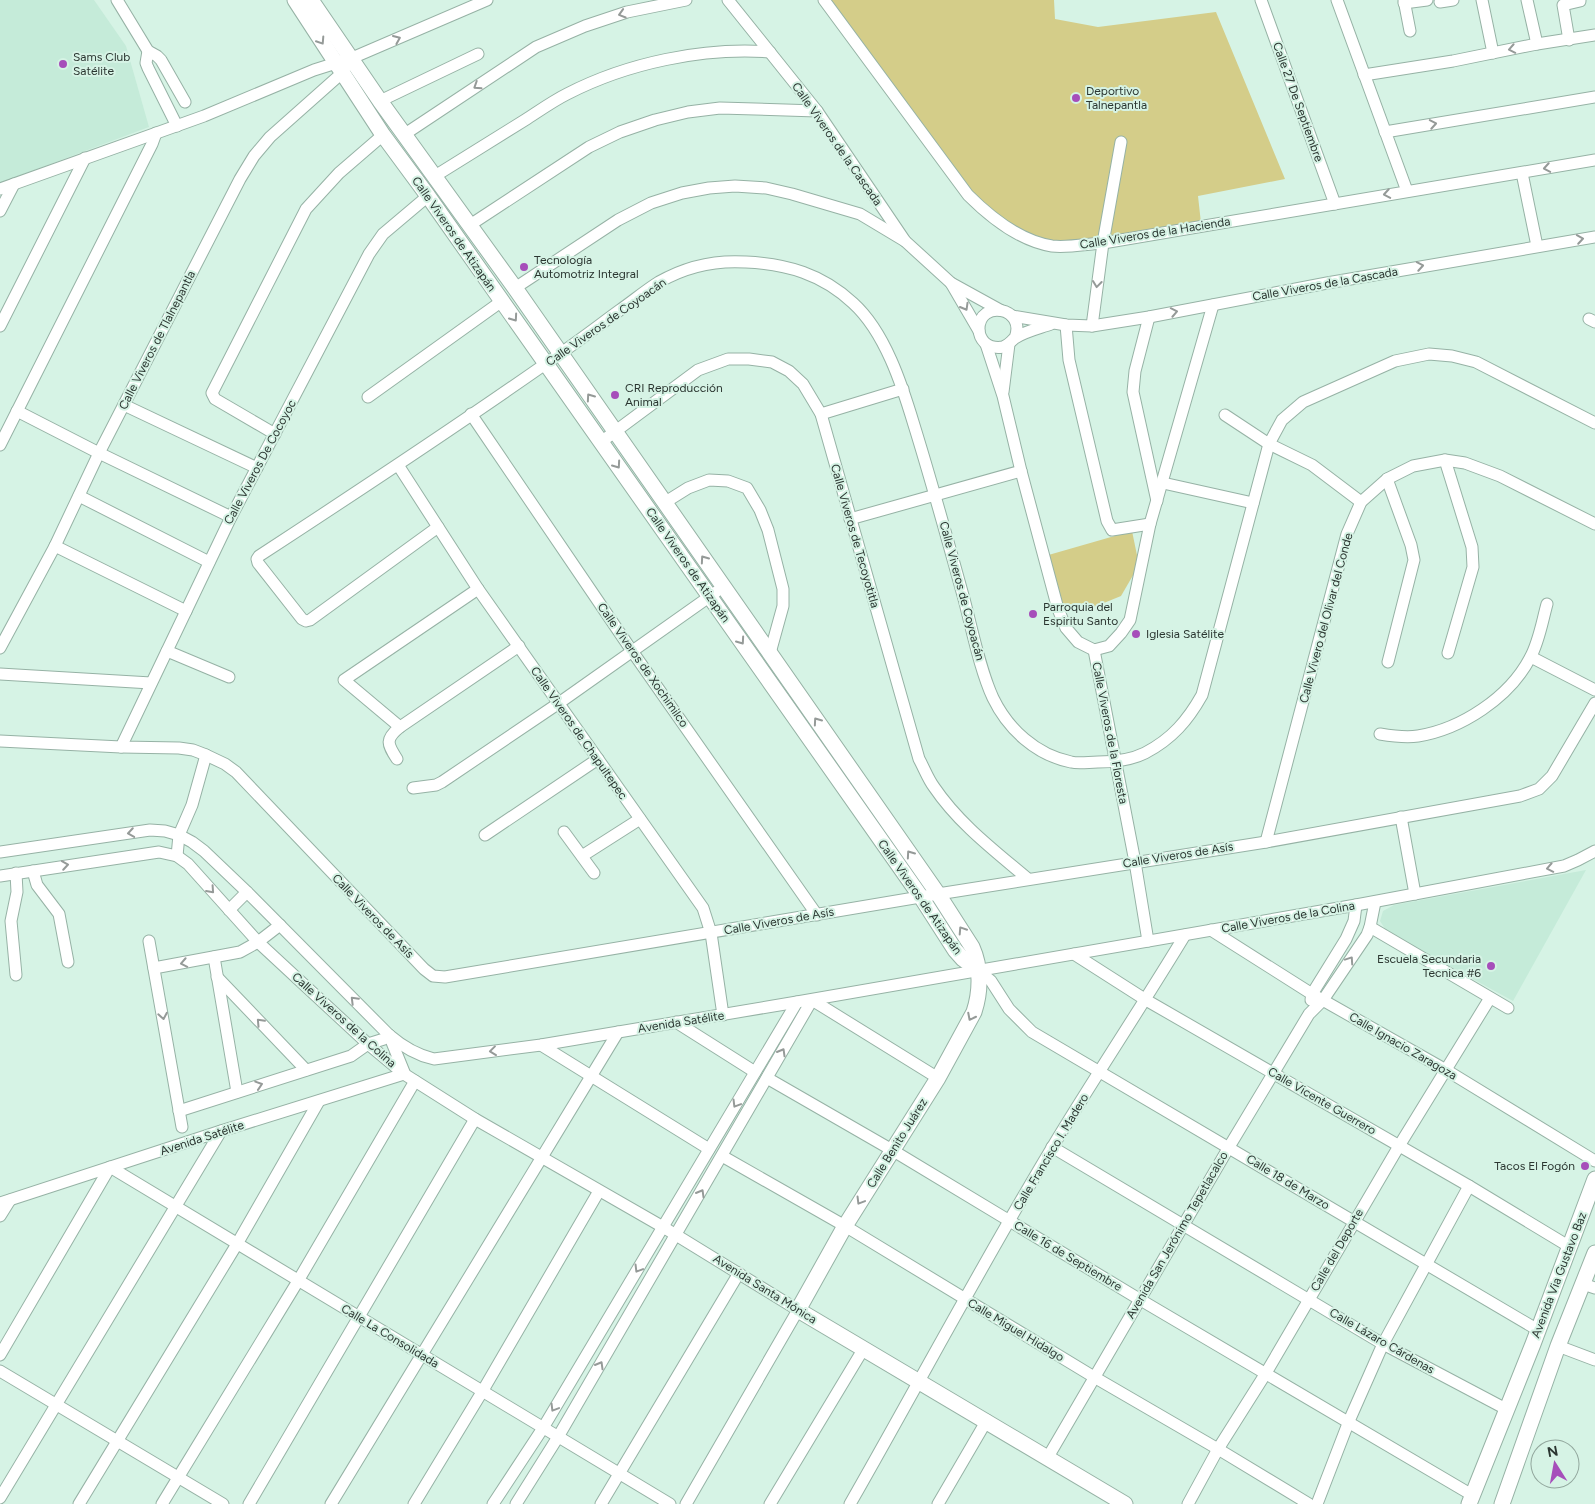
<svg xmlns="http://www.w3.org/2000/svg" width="1595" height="1504" font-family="Figtree,sans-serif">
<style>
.built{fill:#c5ebd9}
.green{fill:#d4cd89}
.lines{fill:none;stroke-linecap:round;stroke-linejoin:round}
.minor-casing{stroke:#96b2a5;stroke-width:13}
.major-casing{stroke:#96b2a5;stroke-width:17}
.minor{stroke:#fff;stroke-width:11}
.major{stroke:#fff;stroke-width:15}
.oneway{stroke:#959a98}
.poi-dot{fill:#a64eba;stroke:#d6f3e5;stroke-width:2}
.labels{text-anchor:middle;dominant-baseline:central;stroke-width:4;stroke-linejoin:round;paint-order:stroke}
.poi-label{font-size:12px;fill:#2b3631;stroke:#d6f3e5;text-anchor:start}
.street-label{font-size:12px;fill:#2b3631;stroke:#d6f3e5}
</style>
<rect width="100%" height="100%" fill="#d6f3e5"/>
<g class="built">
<path d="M0 0H94L126 46 149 127 0 183Z"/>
<path d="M1586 870 1513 1001 1387 932 1380 921 1383 911 1394 905Z"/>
</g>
<g class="green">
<path d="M830 0H1054L1055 19 1098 27 1216 12 1285 179 1198 196 1201 223 1110 238 1053 244 1010 225 976 196Z"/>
<path d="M1132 531 1139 565 1121 596 1094 607 1066 606 1058 602 1045 556Z"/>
</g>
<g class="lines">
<g class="minor-casing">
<g id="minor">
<path d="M117 0 148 51 157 56 161 60 185 102"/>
<path d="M728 0 817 111 905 241 951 283 1000 310"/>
<path d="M824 0 968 195C991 218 1020 241 1052 246 1067 248 1087 244 1103 243L1595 160"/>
<path d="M1261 0 1335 204"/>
<path d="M1337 0 1407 191"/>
<path d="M1404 0 1410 31"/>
<path d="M1482 0 1493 53"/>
<path d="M1527 0 1537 44"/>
<path d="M1440 2 1453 0"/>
<path d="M1404 3 1427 0"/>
<path d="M1569 40 1563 5 1580 1V0"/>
<path d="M148 51 146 63 148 68 177 126"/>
<path d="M1364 75 1453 61 1537 44 1595 35"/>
<path d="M380 101 478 54"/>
<path d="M1385 132 1595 97"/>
<path d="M405 134 536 47 585 26 627 12 686 0"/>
<path d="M1522 173 1537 246"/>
<path d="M435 176C465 157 495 139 525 120 539 111 553 101 567 94 627 63 703 47 770 52"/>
<path d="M0 189 204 116 314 70 352 58 487 0"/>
<path d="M0 211 14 184"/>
<path d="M470 225 589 147 620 132 655 120 688 112 720 108 817 111"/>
<path d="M951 283 979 331"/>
<path d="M515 288 618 220 651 203 682 193 709 188 735 186 766 188 792 194 860 214 905 241"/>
<path d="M1012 316 1066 325 1092 326 1149 317 1327 283 1595 237"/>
<path d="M1149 317 1135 371 1133 392 1157 501"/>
<path d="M1589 319 1595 322"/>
<path d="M1066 325 1069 360 1107 521 1112 530 1150 524"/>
<path d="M0 326 85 158"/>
<path d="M1092 326 1103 243 1121 142"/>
<path d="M1015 338C1027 307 979 299 979 329 979 334 981 339 985 343 990 347 997 348 1003 347 1009 345 1011 341 1015 338 1026 331 1040 328 1051 324"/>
<path d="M986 344 1003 396 1021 471 1058 609 1066 628 1078 642 1094 650"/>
<path d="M1003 392 1009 344"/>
<path d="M368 397 502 301"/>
<path d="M124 405 257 468"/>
<path d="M17 411 99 453 231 517"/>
<path d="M471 414 632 651 817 915"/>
<path d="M821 414 903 389"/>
<path d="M1225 415 1269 444 1312 465 1361 502"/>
<path d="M275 434 215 399 212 393 306 209 339 173 383 135"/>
<path d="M601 442 698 370 728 359H749L772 362 789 371 803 384 821 414 919 759C924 768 928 779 934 787 959 824 995 851 1028 879"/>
<path d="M0 445 152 144 156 133"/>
<path d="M1445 460 1472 547 1473 567 1448 653"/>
<path d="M398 465 478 589 703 908 711 933 723 1015"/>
<path d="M1387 479 1411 545 1414 560 1388 662"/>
<path d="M1163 483 1253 503"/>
<path d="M79 496 209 562"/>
<path d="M664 503 688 488 709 480 728 481 747 488 760 510 768 530 783 589V606L770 653"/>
<path d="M850 519 1021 471"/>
<path d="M438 527 310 620 306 621 302 619 258 563 257 559 259 556C354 494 448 432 541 367 568 349 594 329 620 310 633 301 646 290 659 282 685 267 716 260 746 262 787 264 822 274 853 303 885 332 902 385 914 425 932 483 948 541 964 599 972 629 980 670 993 698 1008 729 1036 755 1071 762 1079 764 1089 762 1098 762 1114 762 1131 760 1145 753 1172 739 1188 720 1202 695L1269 444 1282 420 1303 402 1395 361 1429 354 1452 356 1476 362 1595 423"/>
<path d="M55 546 186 611"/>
<path d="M0 648 55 546 99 453 240 179 254 156 270 137 342 73 346 66"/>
<path d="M1094 650 1109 646 1121 633 1130 620 1150 524 1213 305"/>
<path d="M1094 650 1135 862 1148 941"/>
<path d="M167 651 229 677"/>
<path d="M1531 657 1595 690"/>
<path d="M0 674 151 683"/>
<path d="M400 727 344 680 478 589"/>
<path d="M1380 734C1392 736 1405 738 1418 736 1461 729 1509 698 1530 658 1539 642 1542 622 1547 604"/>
<path d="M0 741 121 747 179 748 193 750 206 755 225 764 236 772 424 969 433 976 445 977 938 894 1266 842 1520 796 1539 789 1552 776 1595 703"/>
<path d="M121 747 231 517 369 254 383 234 428 196"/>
<path d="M397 759C387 744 385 739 400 727L519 646"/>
<path d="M413 788 436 785 442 782 559 703 716 592"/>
<path d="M1401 817 1415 894"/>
<path d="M564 832 594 873"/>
<path d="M485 835 598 759"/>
<path d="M1266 842 1347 534 1361 502 1387 479 1413 466 1445 460 1465 463 1500 476 1595 524"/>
<path d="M0 852 150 830 165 831 179 835 192 842 204 851 247 892 389 1035 404 1072"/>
<path d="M177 856 179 835 192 805 206 755"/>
<path d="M582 856 640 819"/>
<path d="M33 871 37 885 59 914 68 962"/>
<path d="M16 873 17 892 11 921 16 975"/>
<path d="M0 876 159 852 177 856 188 864 258 942 368 1044 404 1074 475 1119 663 1227 798 1310 686 1504"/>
<path d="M229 910 247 892"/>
<path d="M1370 927 1508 1008"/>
<path d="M1211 930 1312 994 1446 1070 1595 1161"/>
<path d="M149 941 182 1127"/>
<path d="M1074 954 1146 1000 1469 1186 1570 1247"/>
<path d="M214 957 237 1092"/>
<path d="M154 968 240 952 258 942 280 925"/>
<path d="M978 970 991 981 1009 1009 1032 1032 1538 1330"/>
<path d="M217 977 306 1070"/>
<path d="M1311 1000 1312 994 1346 939 1354 921 1356 905"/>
<path d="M676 1022 755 1072"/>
<path d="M389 1035C403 1047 416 1055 434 1059L541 1045 797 1002 1356 905 1564 866 1578 860 1595 851"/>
<path d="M541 1045 709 1149"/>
<path d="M767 1078 892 1150 1139 1299 1472 1495"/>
<path d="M179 1111 351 1056 368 1044 384 1039 389 1035"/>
<path d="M1052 1147 1383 1344 1506 1409"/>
<path d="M722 1156 845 1226 1094 1377 1218 1449 1309 1504"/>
<path d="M0 1203 221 1131 404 1074"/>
<path d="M0 1216 10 1200"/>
<path d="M1583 1284 1595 1288"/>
<path d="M1558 1346 1595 1360"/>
<path d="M0 1355 110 1167 670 1504"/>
<path d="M0 1371 223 1504"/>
<path d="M1048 1457 1229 1147 1309 1014 1323 1000 1367 935 1370 927 1375 902"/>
<path d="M0 1498 221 1131"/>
<path d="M79 1504 237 1244 319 1101"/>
<path d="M162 1504 298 1281 415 1081"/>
<path d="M249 1504 475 1119"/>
<path d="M331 1504 618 1032"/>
<path d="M414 1504 482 1392 599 1191"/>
<path d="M493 1504 543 1428 797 1002"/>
<path d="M516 1504 558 1437 812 1000 938 1078"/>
<path d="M601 1504 739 1273"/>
<path d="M770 1504 864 1348"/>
<path d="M850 1504C918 1385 982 1264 1053 1146 1096 1075 1142 1006 1185 935"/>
<path d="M938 1504 987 1420"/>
<path d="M1188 1504 1218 1449 1266 1373 1399 1146 1490 998"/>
<path d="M1317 1504 1349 1421 1383 1344 1469 1186"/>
</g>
</g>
<g class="major-casing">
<g id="major">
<path d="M295 0 383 135 428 196 921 897 955 950 963 959 978 970"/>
<path d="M311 0 380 101 515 288 938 894 972 947C981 967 981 991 974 1012L938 1078 845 1226 798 1310 1125 1504"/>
<path d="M1469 1504 1533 1344 1595 1179"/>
<path d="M1502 1504 1558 1346 1595 1253"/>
</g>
</g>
<use href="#minor" class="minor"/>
<use href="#major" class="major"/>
</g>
<defs><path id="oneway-chevron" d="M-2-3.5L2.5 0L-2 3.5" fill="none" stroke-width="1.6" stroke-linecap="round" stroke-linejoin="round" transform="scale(1.25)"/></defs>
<g class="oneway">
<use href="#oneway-chevron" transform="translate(622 14) rotate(163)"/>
<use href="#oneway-chevron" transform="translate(397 39) rotate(-23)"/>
<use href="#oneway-chevron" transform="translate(321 41) rotate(57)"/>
<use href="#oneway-chevron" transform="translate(1512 49) rotate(169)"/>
<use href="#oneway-chevron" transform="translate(477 86) rotate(147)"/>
<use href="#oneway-chevron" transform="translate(1433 124) rotate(-10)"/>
<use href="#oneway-chevron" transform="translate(1547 168) rotate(170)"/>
<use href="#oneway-chevron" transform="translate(1387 194) rotate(170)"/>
<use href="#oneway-chevron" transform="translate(1580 239) rotate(-9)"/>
<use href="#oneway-chevron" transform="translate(1420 266) rotate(-10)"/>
<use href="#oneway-chevron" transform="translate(1097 284) rotate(97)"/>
<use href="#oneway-chevron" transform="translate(965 307) rotate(60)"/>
<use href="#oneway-chevron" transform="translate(1174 312) rotate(-11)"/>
<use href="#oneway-chevron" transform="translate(514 318) rotate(55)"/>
<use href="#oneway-chevron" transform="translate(590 397) rotate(-125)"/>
<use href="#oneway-chevron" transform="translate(617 465) rotate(55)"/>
<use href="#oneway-chevron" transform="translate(704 559) rotate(-125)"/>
<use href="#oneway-chevron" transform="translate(741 641) rotate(55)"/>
<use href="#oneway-chevron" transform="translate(817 721) rotate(-125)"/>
<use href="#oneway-chevron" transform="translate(131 833) rotate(171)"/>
<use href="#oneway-chevron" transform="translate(910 854) rotate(-125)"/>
<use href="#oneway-chevron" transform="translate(65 865) rotate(-9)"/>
<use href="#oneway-chevron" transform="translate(1550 868) rotate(169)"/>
<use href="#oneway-chevron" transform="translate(211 890) rotate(48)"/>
<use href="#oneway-chevron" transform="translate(962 930) rotate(-123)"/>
<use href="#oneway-chevron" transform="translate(1350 960) rotate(-56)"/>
<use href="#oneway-chevron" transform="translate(184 963) rotate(169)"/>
<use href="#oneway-chevron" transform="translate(354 1000) rotate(-135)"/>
<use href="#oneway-chevron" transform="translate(163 1016) rotate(80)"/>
<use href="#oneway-chevron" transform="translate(971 1017) rotate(117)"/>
<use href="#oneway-chevron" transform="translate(260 1022) rotate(-133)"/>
<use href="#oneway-chevron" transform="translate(493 1051) rotate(173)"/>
<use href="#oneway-chevron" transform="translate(782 1052) rotate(-60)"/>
<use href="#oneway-chevron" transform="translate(259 1085) rotate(-18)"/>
<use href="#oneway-chevron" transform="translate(736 1104) rotate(121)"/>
<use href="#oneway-chevron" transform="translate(701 1193) rotate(-60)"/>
<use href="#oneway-chevron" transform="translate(860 1201) rotate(121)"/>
<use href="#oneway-chevron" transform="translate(638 1269) rotate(121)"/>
<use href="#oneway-chevron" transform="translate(600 1365) rotate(-60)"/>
<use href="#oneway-chevron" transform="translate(554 1408) rotate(121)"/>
</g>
<g class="poi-dot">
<circle cx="63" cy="64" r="5"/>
<circle cx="1076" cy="98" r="5"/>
<circle cx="524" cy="267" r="5"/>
<circle cx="615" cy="395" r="5"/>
<circle cx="1033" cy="614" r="5"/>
<circle cx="1136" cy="634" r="5"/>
<circle cx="1491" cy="966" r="5"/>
<circle cx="1585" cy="1166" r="5"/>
</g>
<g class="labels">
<g class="poi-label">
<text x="73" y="57">Sams Club<tspan x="73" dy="14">Satélite</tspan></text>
<text x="1086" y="91">Deportivo<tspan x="1086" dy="14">Talnepantla</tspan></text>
<text x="534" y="260">Tecnología<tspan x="534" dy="14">Automotriz Integral</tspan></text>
<text x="625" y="388">CRI Reproducción<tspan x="625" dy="14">Animal</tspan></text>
<text x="1043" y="607">Parroquia del<tspan x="1043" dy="14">Espiritu Santo</tspan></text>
<text x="1146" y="634">Iglesia Satélite</text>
<text x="1481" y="959" text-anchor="end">Escuela Secundaria<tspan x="1481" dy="14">Tecnica #6</tspan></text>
<text x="1575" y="1166" text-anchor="end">Tacos El Fogón</text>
</g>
<g class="street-label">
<text transform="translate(1298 102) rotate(70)">Calle 27 De Septiembre</text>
<text transform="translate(837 144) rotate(55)">Calle Viveros de la Cascada</text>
<text transform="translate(1155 233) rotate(-9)">Calle Viveros de la Hacienda</text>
<text transform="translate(454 234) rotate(55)">Calle Viveros de Atizapán</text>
<text transform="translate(1325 284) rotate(-10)">Calle Viveros de la Cascada</text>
<text transform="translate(606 322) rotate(-35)">Calle Viveros de Coyoacán</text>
<text transform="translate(157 340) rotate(-63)">Calle Viveros de Tlalnepantla</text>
<text transform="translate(260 462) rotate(-62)">Calle Viveros De Cocoyoc</text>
<text transform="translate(855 536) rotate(74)">Calle Viveros de Tecoyotitla</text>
<text transform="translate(688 565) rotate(55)">Calle Viveros de Atizapán</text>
<text transform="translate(962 591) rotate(75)">Calle Viveros de Coyoacán</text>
<text transform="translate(1326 618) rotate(-75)">Calle Vivero del Olivar del Conde</text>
<text transform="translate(643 665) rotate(55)">Calle Viveros de Xochimilco</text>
<text transform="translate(579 733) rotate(55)">Calle Viveros de Chapultepec</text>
<text transform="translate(1110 733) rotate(79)">Calle Viveros de la Floresta</text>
<text transform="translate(1178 855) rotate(-9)">Calle Viveros de Asís</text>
<text transform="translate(920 897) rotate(55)">Calle Viveros de Atizapán</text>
<text transform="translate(373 916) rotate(46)">Calle Viveros de Asís</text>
<text transform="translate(1288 917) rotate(-10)">Calle Viveros de la Colina</text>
<text transform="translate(779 921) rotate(-10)">Calle Viveros de Asís</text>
<text transform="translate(344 1020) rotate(42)">Calle Viveros de la Colina</text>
<text transform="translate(681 1022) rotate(-9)">Avenida Satélite</text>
<text transform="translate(1403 1046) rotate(30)">Calle Ignacio Zaragoza</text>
<text transform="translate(1322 1101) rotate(30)">Calle Vicente Guerrero</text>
<text transform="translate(202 1138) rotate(-18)">Avenida Satélite</text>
<text transform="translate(897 1143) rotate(-58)">Calle Benito Juárez</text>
<text transform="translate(1051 1152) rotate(-59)">Calle Francisco I. Madero</text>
<text transform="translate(1288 1182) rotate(31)">Calle 18 de Marzo</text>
<text transform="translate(1177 1235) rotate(-60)">Avenida San Jerónimo Tepetlacalco</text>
<text transform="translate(1337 1250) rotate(-60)">Calle del Deporte</text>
<text transform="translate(1068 1256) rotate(31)">Calle 16 de Septiembre</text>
<text transform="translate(1559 1275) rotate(-69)">Avenida Via Gustavo Baz</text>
<text transform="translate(765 1289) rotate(32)">Avenida Santa Mónica</text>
<text transform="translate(1016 1330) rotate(31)">Calle Miguel Hidalgo</text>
<text transform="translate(390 1336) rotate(31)">Calle La Consolidada</text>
<text transform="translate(1382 1341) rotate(30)">Calle Lázaro Cárdenas</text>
</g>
</g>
<g transform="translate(1555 1464) rotate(349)"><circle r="24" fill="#d6f3e5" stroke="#92a79d"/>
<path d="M0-4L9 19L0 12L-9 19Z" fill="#a64eba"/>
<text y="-8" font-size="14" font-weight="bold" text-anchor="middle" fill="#2b3631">N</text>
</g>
</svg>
